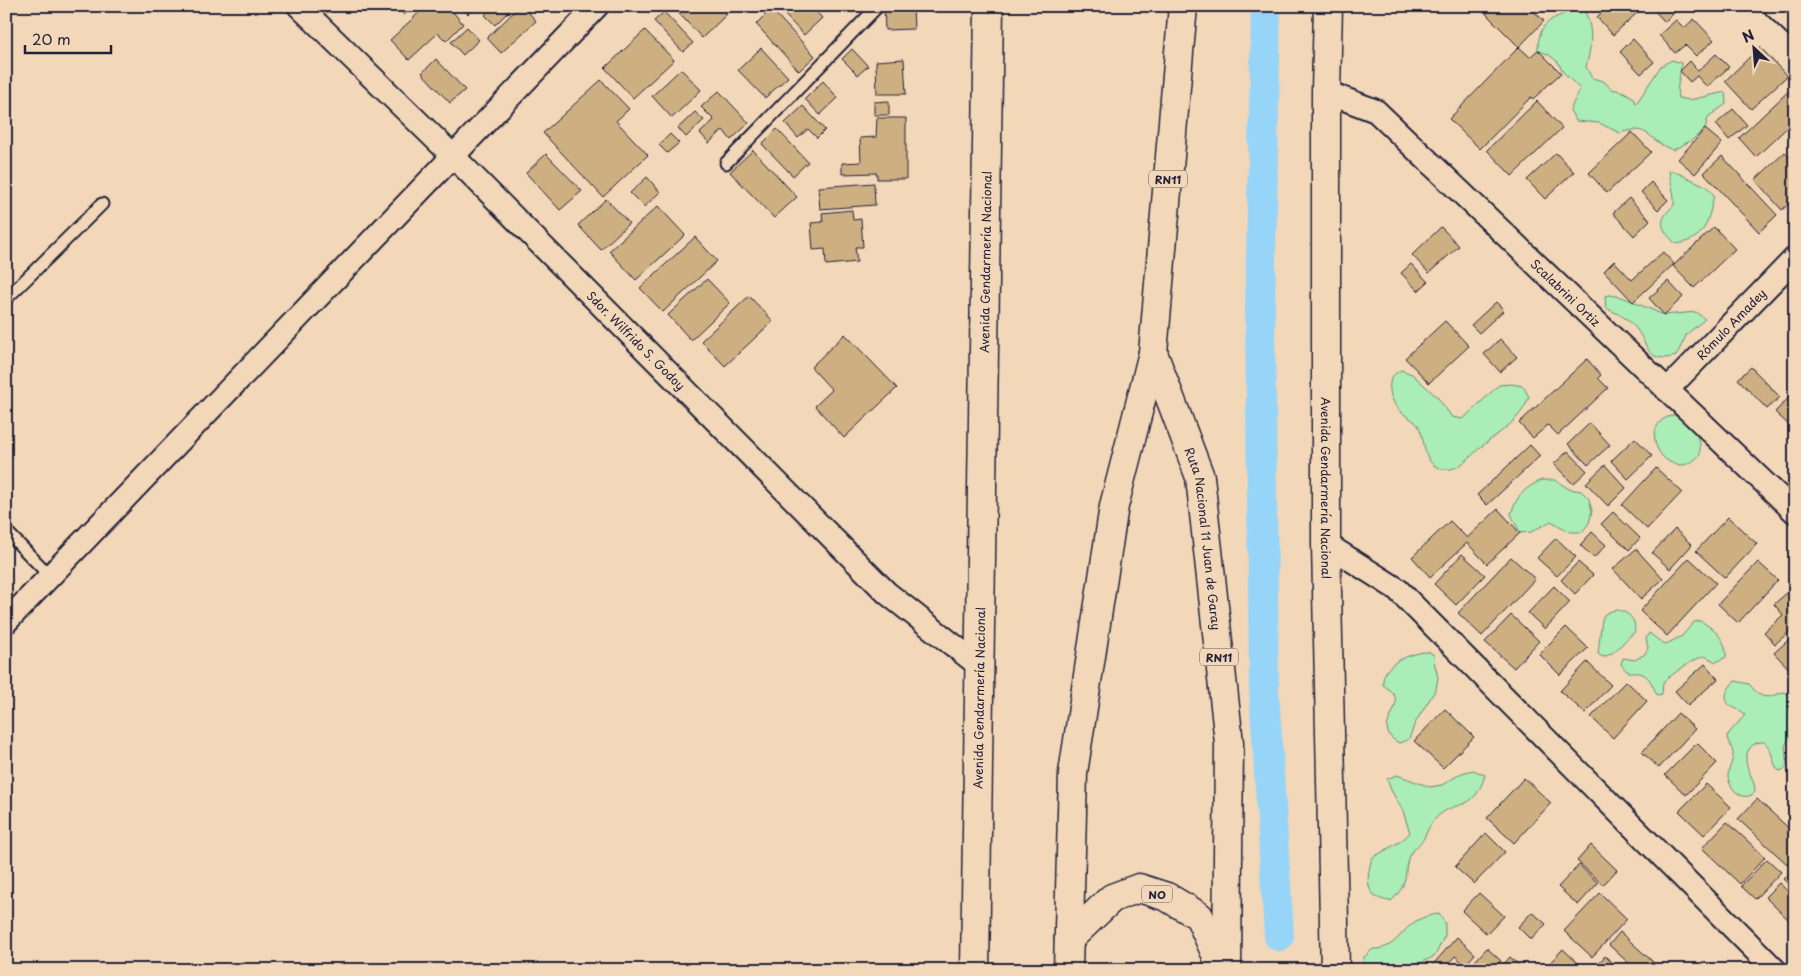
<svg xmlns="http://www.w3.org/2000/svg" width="1801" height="976" font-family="'Playpen Sans',sans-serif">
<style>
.green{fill:#abedb6;stroke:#668878}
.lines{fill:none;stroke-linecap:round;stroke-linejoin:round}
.canal{stroke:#97d5f8;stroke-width:30}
.building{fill:#cdaf81;stroke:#22223b}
.service-casing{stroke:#22223b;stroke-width:15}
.minor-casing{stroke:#22223b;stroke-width:26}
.secondary-casing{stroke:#22223b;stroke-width:31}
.trunk-casing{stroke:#22223b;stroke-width:31}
.service{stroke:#f2d7b9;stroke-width:11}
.minor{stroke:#f2d7b9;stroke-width:22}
.secondary{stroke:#f2d7b9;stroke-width:28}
.trunk{stroke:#f2d7b9;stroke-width:28}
.labels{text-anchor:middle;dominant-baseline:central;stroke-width:4.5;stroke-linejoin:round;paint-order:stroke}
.shield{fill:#f2d7b9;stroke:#605861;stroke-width:1}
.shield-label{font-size:11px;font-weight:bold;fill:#22223b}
.street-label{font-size:12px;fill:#22223b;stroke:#f2d7b9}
</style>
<rect width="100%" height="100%" fill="#f2d7b9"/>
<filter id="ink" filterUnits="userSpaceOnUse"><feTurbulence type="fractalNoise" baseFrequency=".02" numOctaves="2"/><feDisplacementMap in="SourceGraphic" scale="10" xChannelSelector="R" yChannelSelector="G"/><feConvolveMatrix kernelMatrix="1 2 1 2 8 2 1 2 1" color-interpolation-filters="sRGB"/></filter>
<g filter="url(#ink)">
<g class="green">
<path d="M1573 11 1585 12C1594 30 1591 48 1586 67L1592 78 1603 81 1612 89 1624 92 1634 98 1636 104 1661 66 1672 60 1681 63C1681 75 1676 85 1678 98L1690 100 1725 92 1726 104 1708 117 1705 129 1692 140 1673 150C1647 141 1651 123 1620 133L1599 123 1576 121 1570 110 1580 89 1563 72 1558 62 1549 55 1538 50C1538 24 1550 18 1573 11Z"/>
<path d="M1669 170 1673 171 1706 186 1714 195C1708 221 1706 240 1676 244 1660 228 1657 221 1674 205 1675 192 1670 183 1669 170Z"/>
<path d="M1610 295 1622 297 1664 315 1696 312 1705 319 1687 334 1676 356C1644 365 1649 341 1633 325 1626 317 1616 313 1606 308L1605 296Z"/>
<path d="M1401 370 1412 374 1438 398 1452 417 1463 419 1499 385 1511 384 1523 386 1529 397C1521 420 1501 431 1482 446 1469 457 1456 476 1437 467 1423 461 1425 439 1419 427 1415 420 1407 417 1401 412 1393 406 1386 387 1392 377 1393 375 1398 372 1401 370Z"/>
<path d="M1673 415 1690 422 1700 443V455C1697 457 1694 461 1690 463 1666 474 1642 438 1662 420 1665 418 1670 416 1673 415Z"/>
<path d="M1542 480H1555L1569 489 1581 491 1589 499 1592 511 1589 523 1582 532H1570L1551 521 1531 532 1520 533 1511 514C1516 496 1526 487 1542 480Z"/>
<path d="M1615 610C1627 610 1638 620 1634 633 1623 640 1617 654 1603 657L1598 654C1599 648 1601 617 1604 615 1606 613 1611 611 1615 610Z"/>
<path d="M1700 621C1714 628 1727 640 1726 657L1716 662 1705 656C1696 657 1671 675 1663 682L1662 694 1657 695C1654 689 1651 680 1646 676 1637 669 1629 678 1621 664L1623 658 1635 660 1645 654 1648 648 1646 638 1649 633 1661 642 1666 644 1682 636 1694 622Z"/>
<path d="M1424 652H1429L1434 655 1435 666 1438 677 1436 689 1415 723 1409 739 1399 743C1372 729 1401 711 1395 697 1393 692 1387 688 1383 685 1381 664 1407 655 1424 652Z"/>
<path d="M1735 681 1749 684 1757 693 1762 696 1768 697 1785 692 1790 696 1791 701 1789 707 1793 730 1785 746 1787 763 1785 769 1779 771C1771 763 1774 750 1764 742 1754 741 1746 749 1746 760 1746 770 1755 779 1755 792 1744 804 1729 789 1728 776 1728 769 1734 760 1733 752 1732 747 1728 743 1727 737L1730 732 1745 715C1741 709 1737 710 1731 706 1721 699 1728 687 1735 681Z"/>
<path d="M1473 770 1485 775C1473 815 1457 797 1436 818 1429 824 1427 834 1422 841 1417 847 1409 853 1408 859 1405 867 1407 875 1404 882 1402 890 1396 896 1391 901 1364 899 1366 879 1372 858L1401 841 1410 833 1403 811 1391 790 1387 779 1397 775 1430 787 1442 785 1462 773Z"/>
<path d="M1439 914 1445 923V935L1435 956 1414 966 1412 970H1362L1364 957 1373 949C1395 950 1400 931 1416 921 1423 917 1430 915 1439 914Z"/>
</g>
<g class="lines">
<path class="canal" d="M1266 6 1260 309 1264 690 1279 936"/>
</g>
<g class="building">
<path d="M395 6H414L404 15Z"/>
<path d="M426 6H448L463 24 446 41 438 33 409 60 390 40Z"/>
<path d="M460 6H476L468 14Z"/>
<path d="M493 6H514L495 25 485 15Z"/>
<path d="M520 6H523L536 21 501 53 487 38Z"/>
<path d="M672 6H719L727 14 702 38Z"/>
<path d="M789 6H811L822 18 804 35 782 12Z"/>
<path d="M884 6H913L914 29 885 30Z"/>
<path d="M1494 6H1528L1544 21 1519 47 1486 14Z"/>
<path d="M1609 6H1633L1638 12 1613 35 1597 17Z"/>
<path d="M1650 6H1681L1665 22Z"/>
<path d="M771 9 815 56 799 71 756 24Z"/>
<path d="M664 12 693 43 683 52 654 21Z"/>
<path d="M1694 19 1714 40 1696 56 1685 45 1675 53 1659 35 1676 20 1684 28Z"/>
<path d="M467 27 479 40 463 55 451 42Z"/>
<path d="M645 30 674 60 633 98 605 68Z"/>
<path d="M1633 39 1654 62 1641 74 1620 52Z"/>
<path d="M1519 47 1530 57 1538 50 1561 73 1533 99 1531 97 1480 149 1449 119Z"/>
<path d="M1760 47 1787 76 1751 109 1725 81Z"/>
<path d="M761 48 788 77 765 98 738 70Z"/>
<path d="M852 49 868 66 858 75 842 59Z"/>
<path d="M1716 54 1729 67 1707 87 1697 76 1690 82 1680 71 1690 61 1698 71Z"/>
<path d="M436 59 465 90 450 103 422 73Z"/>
<path d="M904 59 906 94H877L876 61Z"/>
<path d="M681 69 701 90 672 118 652 96Z"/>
<path d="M601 80 629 109 616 121 648 155 603 197 543 133Z"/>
<path d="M823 81 838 98 820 115 805 99Z"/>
<path d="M1794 86 1795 120 1756 157 1739 138Z"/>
<path d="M719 91 749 123 731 140 723 130 709 143 700 133 714 120 701 107Z"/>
<path d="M889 101V115H874V102Z"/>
<path d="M1537 101 1562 128 1512 176 1487 150Z"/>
<path d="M803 106 825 130 817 138 808 129 798 138 785 123Z"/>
<path d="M1733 109 1747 125 1729 140 1716 124Z"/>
<path d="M695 112 704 120 686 137 678 128Z"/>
<path d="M877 118H906V179H877V173L842 174V163L861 162 860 138 876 137Z"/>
<path d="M777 129 808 162 793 176 762 144Z"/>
<path d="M1705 129 1722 143 1695 174 1678 159Z"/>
<path d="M1632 132 1651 152 1607 193 1589 173Z"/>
<path d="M670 134 679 143 667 153 659 145Z"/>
<path d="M753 150 797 197 774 218 730 172Z"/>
<path d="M1785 152 1795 162V198L1782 210 1755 180Z"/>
<path d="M1556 153 1574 172 1545 199 1527 180Z"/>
<path d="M546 154 582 191 560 210 526 173Z"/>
<path d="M1722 156 1777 215 1759 232 1704 173Z"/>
<path d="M647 177 660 192 644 207 630 193Z"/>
<path d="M1651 182 1668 200 1658 210 1641 192Z"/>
<path d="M874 183 875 205 820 209 818 187Z"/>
<path d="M1629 198 1650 220 1634 236 1613 213Z"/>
<path d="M606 199 629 223 601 250 578 225Z"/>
<path d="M658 206 685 235 636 280 609 251Z"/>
<path d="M852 210 853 220 861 219 863 247H855L857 262 826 265 825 249 813 250 811 223 823 222 822 213Z"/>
<path d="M1441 227 1459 246 1429 273 1412 255Z"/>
<path d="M1714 227 1735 249 1694 288 1673 266Z"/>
<path d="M695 237 717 261 663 312 640 288Z"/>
<path d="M1663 252 1674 264 1633 302 1604 271 1614 261 1632 280Z"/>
<path d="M1411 264 1428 282 1418 291 1401 273Z"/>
<path d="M707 279 730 303 691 340 668 315Z"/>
<path d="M1668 281 1683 297 1664 315 1649 298Z"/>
<path d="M749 296 773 321 725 366 701 341Z"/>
<path d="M1496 302 1504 310 1479 333 1471 325Z"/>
<path d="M1445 321 1469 346 1429 383 1405 358Z"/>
<path d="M845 334 897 388 844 438 815 406 832 390 811 367Z"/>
<path d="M1500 339 1517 357 1500 372 1484 354Z"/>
<path d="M1587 359 1601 375 1598 378 1608 388 1558 435 1548 425 1533 438 1519 423Z"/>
<path d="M1751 367 1780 397 1767 409 1738 379Z"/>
<path d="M1795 391V429L1794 430 1775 412Z"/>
<path d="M1590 423 1610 445 1588 465 1568 444Z"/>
<path d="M1635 438 1652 456 1628 479 1611 461Z"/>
<path d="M1530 445 1540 456 1487 505 1477 495Z"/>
<path d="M1568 451 1587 471 1573 484 1554 464Z"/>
<path d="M1605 465 1626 488 1608 506 1586 483Z"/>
<path d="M1656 468 1682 492 1647 529 1622 505Z"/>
<path d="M1498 509 1520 533 1487 564 1467 543 1430 577 1412 557 1450 521 1467 538Z"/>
<path d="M1613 512 1640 538 1629 550 1601 524Z"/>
<path d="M1728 517 1757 544 1725 578 1696 551Z"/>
<path d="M1675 529 1692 545 1670 569 1652 553Z"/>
<path d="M1592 532 1606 545 1594 558 1580 545Z"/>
<path d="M1556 538 1576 557 1557 576 1537 558Z"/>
<path d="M1636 549 1663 579 1641 599 1613 569Z"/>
<path d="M1462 554 1485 575 1456 605 1434 584Z"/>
<path d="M1511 557 1535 579 1482 636 1458 613Z"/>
<path d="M1689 558 1716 583 1667 636 1640 611Z"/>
<path d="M1578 562 1593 575 1575 594 1561 580Z"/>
<path d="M1758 562 1778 580 1738 623 1718 604Z"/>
<path d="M1554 586 1570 602 1545 629 1528 613Z"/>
<path d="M1795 586V627L1775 644 1764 632 1783 615 1774 604Z"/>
<path d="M1511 615 1539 641 1514 668 1485 642Z"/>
<path d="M1566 627 1588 648 1560 675 1539 654Z"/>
<path d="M1795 634V675L1774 653Z"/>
<path d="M1587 662 1611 685 1585 713 1560 691Z"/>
<path d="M1705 664 1718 679 1688 705 1675 691Z"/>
<path d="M1626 681 1647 701 1613 738 1591 717Z"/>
<path d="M1445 709 1474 737 1443 768 1414 741Z"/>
<path d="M1678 713 1695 729 1659 768 1642 752Z"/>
<path d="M1697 743 1717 763 1686 795 1665 775Z"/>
<path d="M1524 778 1551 803 1514 843 1487 818Z"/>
<path d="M1706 784 1731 807 1704 835 1679 811Z"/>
<path d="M1757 799 1795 834V856L1787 864 1738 819Z"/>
<path d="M1727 822 1765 857 1740 884 1702 848Z"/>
<path d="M1486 833 1505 852 1474 884 1455 867Z"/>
<path d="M1591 845 1617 870 1603 885 1577 861Z"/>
<path d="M1767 859 1781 872 1755 899 1741 886Z"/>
<path d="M1579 865 1598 883 1578 905 1558 887Z"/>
<path d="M1795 867V890L1783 879Z"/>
<path d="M1779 883 1795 898V926L1765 897Z"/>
<path d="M1479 893 1504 916 1487 934 1462 911Z"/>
<path d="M1600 893 1627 919 1592 957 1564 931Z"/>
<path d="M1532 912 1546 924 1531 940 1518 927Z"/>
<path d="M1620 932 1653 962 1645 970H1636L1609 945Z"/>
<path d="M1457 937 1475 954 1465 965 1455 956 1443 970H1428Z"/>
<path d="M1487 948 1501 961 1493 970H1467Z"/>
<path d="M1563 949 1585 970H1543Z"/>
<path d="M1605 956 1620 970H1592Z"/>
<path d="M1510 957 1524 970H1499Z"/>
</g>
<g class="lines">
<g class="service-casing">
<g id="service">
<path d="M726 163 878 6"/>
<path d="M6 299 102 204"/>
<path d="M6 531 50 576"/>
</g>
</g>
<g class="minor-casing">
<g id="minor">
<path id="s1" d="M299 6 453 156 887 593 981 667"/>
<path d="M1775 6 1795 25"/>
<path id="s2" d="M1326 92 1376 111 1795 512"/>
<path id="s3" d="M1667 390 1795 258"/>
<path d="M1326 544 1397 589 1775 970"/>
<path d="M6 622 597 6"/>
</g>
</g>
<g class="secondary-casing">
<g id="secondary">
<path id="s4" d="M1328 6 1326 92V544L1335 970"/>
<path id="s5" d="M975 970 989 6"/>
</g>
</g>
<g class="trunk-casing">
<g id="trunk">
<path id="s6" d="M1153 353 1200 477 1229 743 1227 970"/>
<path d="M1069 939 1112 898 1139 888 1167 897 1199 916 1223 970"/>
<path d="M1068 970 1073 773 1114 506 1153 353 1183 6"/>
</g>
</g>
<use href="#service" class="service"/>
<use href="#minor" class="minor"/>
<use href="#secondary" class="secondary"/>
<use href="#trunk" class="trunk"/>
</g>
</g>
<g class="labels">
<g class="shield">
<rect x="1149" y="170.5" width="38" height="17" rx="4"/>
<rect x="1200" y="648.5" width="38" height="17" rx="4"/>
<rect x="1142" y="885.5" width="30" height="17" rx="4"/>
</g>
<g class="shield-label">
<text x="1168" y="179">RN11</text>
<text x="1219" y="657">RN11</text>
<text x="1157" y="894">NO</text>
</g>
<g class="street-label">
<text stroke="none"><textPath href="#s5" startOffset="708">Avenida Gendarmería Nacional</textPath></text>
<text stroke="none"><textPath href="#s2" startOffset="316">Scalabrini Ortiz</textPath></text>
<text stroke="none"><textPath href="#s3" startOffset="92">Rómulo Amadey</textPath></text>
<text stroke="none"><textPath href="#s1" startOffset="475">Sdor. Wilfrido S. Godoy</textPath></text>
<text stroke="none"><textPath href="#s4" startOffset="482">Avenida Gendarmería Nacional</textPath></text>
<text stroke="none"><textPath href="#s6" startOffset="194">Ruta Nacional 11 Juan de Garay</textPath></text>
<text stroke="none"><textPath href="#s5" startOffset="272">Avenida Gendarmería Nacional</textPath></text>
</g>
</g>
<rect width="1801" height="976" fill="none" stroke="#f2d7b9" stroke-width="25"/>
<rect x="12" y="12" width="1776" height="951" fill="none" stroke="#22223b" stroke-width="2" filter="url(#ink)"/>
<g transform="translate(1754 48) rotate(334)" stroke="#f2d7b9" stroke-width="4" paint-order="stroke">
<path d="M0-4L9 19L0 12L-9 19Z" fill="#22223b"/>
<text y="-8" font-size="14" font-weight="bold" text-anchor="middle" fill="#22223b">N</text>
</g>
<path d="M25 45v8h86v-8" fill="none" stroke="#22223b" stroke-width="2.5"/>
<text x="32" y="45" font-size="15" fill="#22223b" stroke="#f2d7b9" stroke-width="4" paint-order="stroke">20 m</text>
</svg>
